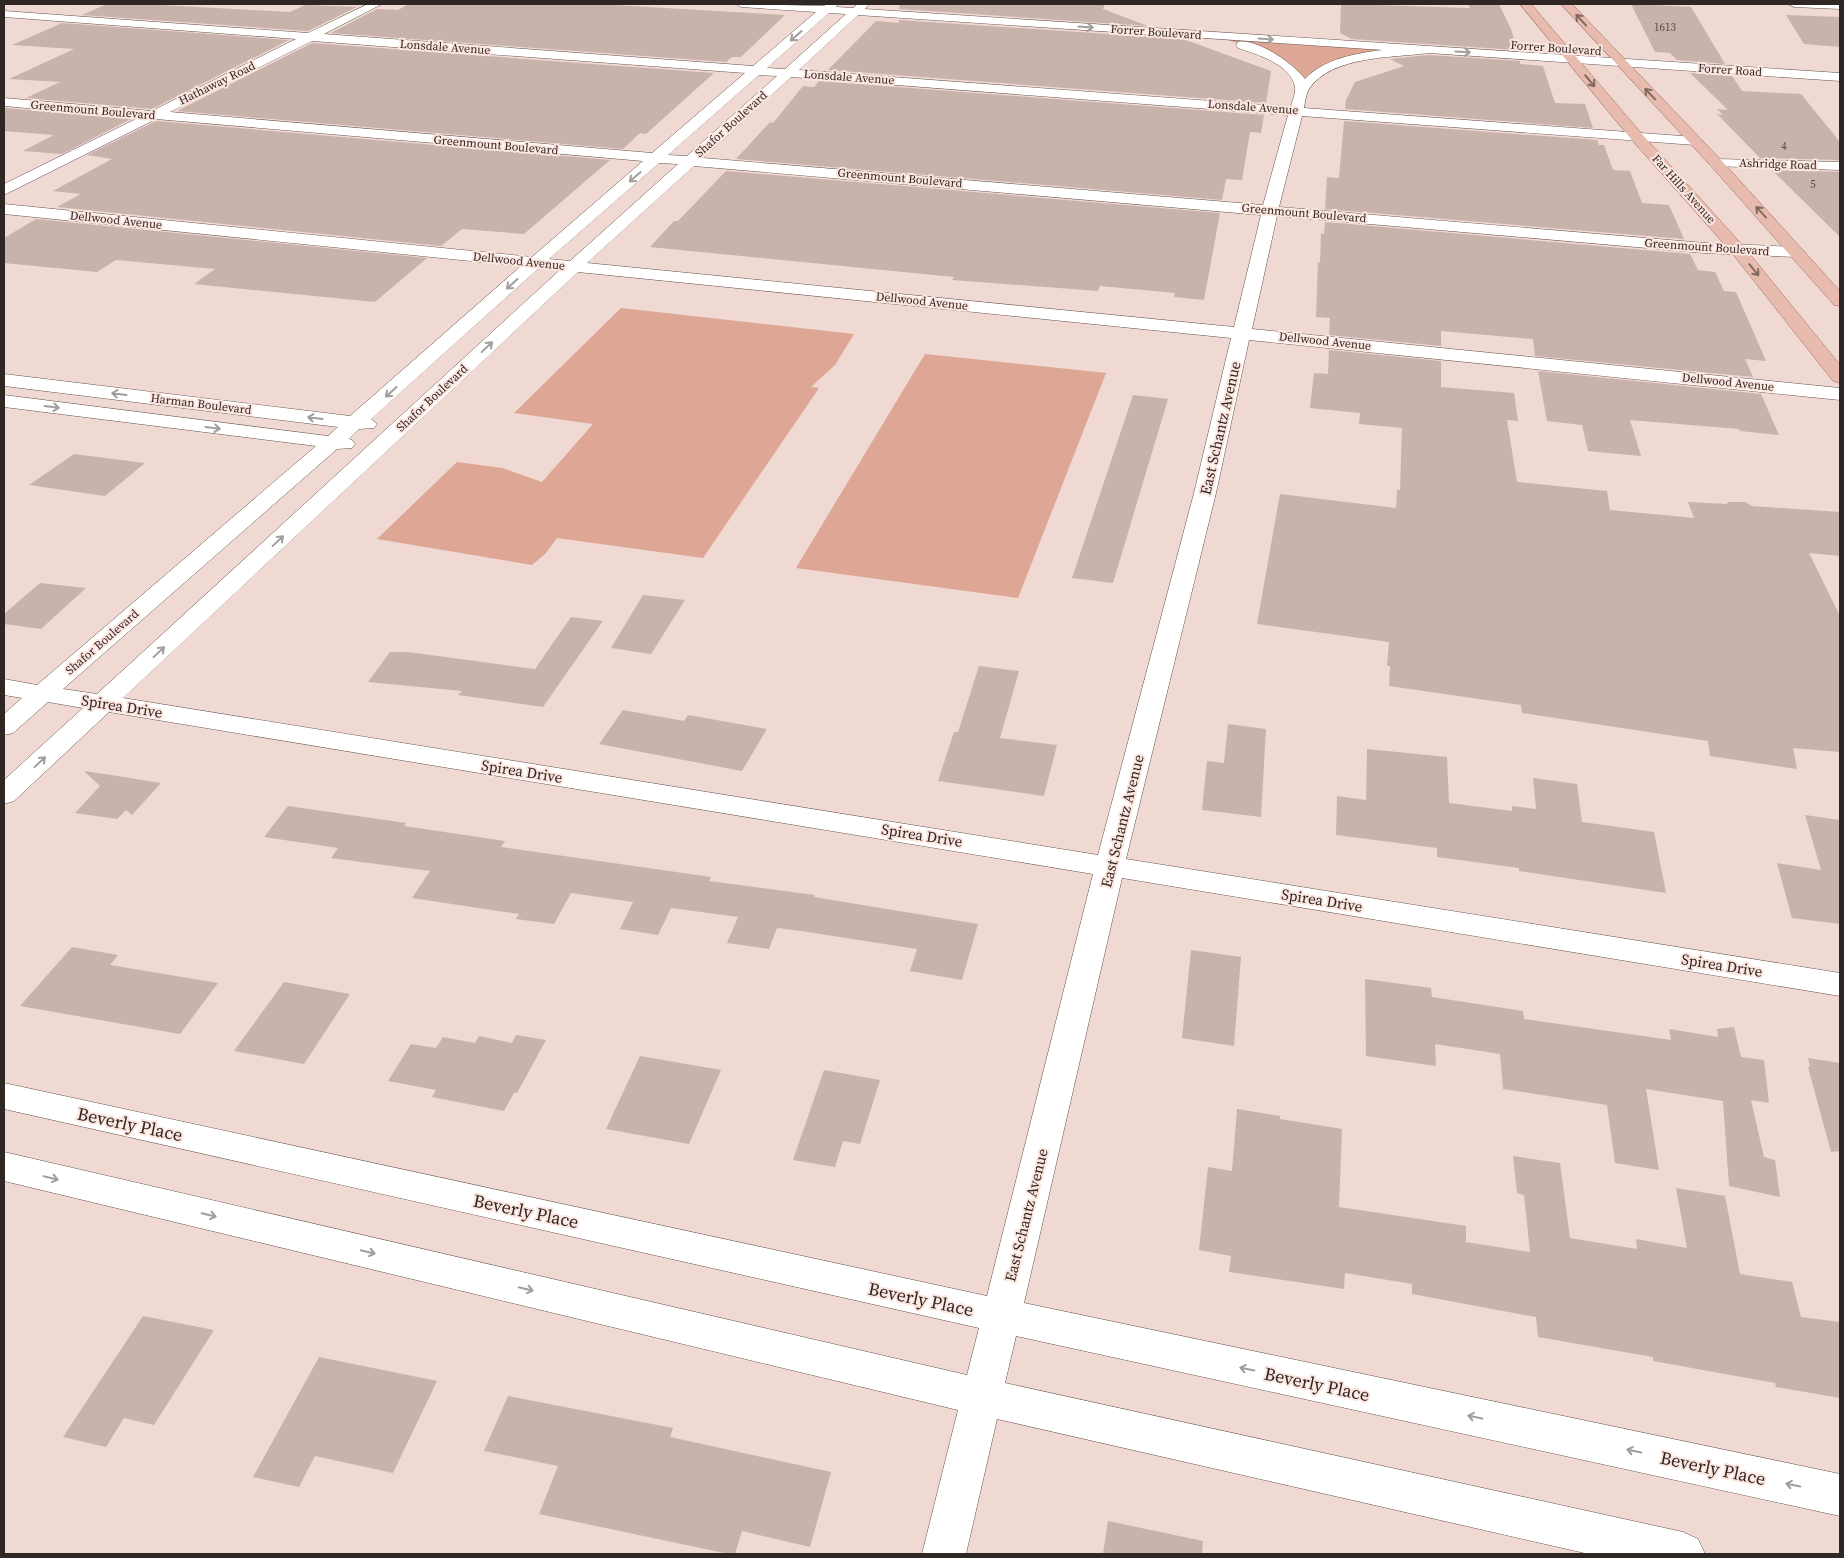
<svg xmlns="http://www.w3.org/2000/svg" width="1844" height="1558" font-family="'Source Serif 4',serif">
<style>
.green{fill:#dda695}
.building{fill:#c8b2ac}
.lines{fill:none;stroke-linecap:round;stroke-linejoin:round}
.minor-casing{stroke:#64514b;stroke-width:1}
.primary-casing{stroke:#9c6b5b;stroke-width:1}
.minor{fill:#fff;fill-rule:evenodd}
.primary{fill:#e7bcaf;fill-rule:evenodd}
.oneway{stroke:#826a63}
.oneway2{stroke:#a19e9c}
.labels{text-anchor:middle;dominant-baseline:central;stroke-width:4;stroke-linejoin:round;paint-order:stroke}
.far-number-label{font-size:11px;fill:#554a46}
.far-street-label{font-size:12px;fill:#2f2724;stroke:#fde6df}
.street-label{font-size:15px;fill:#2f2724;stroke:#fde6df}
.near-street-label{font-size:18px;fill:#2f2724;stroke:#fde6df}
</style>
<rect width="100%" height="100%" fill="#efd9d2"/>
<g class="green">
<path d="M1215 36 1402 48 1349 61 1306 84 1289 68 1246 46Z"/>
<path d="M621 308 854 334 835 365 811 387 819 388 703 558 557 538 545 554 532 565 377 539 457 462 502 468 542 482 593 424 514 413Z"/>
<path d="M925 354 1106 373 1018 598 796 568Z"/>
</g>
<g class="building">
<path d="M107 4H144L290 12 305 5 357 7 308 31 82 15Z"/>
<path d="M409 4H597L785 15 741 57H732L726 62 331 33 377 9 398 10Z"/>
<path d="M900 4H1105L1103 9 1148 26 899 9Z"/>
<path d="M1341 4 1470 8 1468 4H1499L1511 29 1517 50 1352 39 1340 33Z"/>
<path d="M1631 4 1691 7 1725 64 1677 60 1670 53 1655 52Z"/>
<path d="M1786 15 1840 17V47L1804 44Z"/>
<path d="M899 20 1183 39 1271 71 1266 103 828 70 876 21 899 23Z"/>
<path d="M62 23 289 40 152 109 26 98 60 82 9 79 74 49 12 45Z"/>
<path d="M312 43 714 73 646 134 640 133 623 149 177 111Z"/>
<path d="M1429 55 1520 61V64L1543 66 1555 103 1585 104 1593 128 1345 109 1346 100 1355 82 1404 66 1390 59Z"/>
<path d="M1690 73 1732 76 1742 91 1801 94 1840 142V160L1760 158 1717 114 1723 115 1717 109 1728 110Z"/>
<path d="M819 81 1264 115 1261 133 1250 132 1242 180 1226 179 1222 200 736 159 770 122 773 123 803 86 814 87Z"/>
<path d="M4 108H5L131 119 62 154 23 151 54 135 4 131Z"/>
<path d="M156 121 610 160 524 234 462 229 441 246 57 207 81 194 53 191 112 159 87 155Z"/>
<path d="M1344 121 1597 140 1599 145H1604L1613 170 1630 171 1642 203 1669 205 1684 239 1325 209 1327 177 1339 178Z"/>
<path d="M1772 170 1840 172V237Z"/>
<path d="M726 171 1220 213 1204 300 1174 297 1175 293 1100 286 1098 291 952 280 954 277 650 247 674 221H678Z"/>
<path d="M36 219 427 258 375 302 194 284 215 269 116 260 97 272 4 263V238Z"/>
<path d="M1325 222 1690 254 1698 270 1715 272 1724 291 1736 292 1766 361 1745 359 1753 377 1535 356 1533 339 1441 331V346L1329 335 1330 318 1316 317 1318 262 1320 263 1321 233 1324 234Z"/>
<path d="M1329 350 1441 361V387L1514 393 1518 421 1507 420 1517 482 1607 491 1610 510 1694 518 1688 502 1726 504 1729 502H1745L1752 506 1840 512V556L1809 553 1840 616V752L1793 748 1797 769 1710 756 1708 741 1522 713 1521 705 1389 686 1390 666H1387L1389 642 1257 624 1280 494 1396 508 1397 490H1400L1402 428 1359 424 1360 413 1310 408 1314 373 1328 374Z"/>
<path d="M1538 371 1761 394 1779 435 1740 431 1739 429 1630 420 1641 456 1588 451 1582 425 1547 421Z"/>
<path d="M1133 395 1168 399 1113 583 1072 578Z"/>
<path d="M74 454 145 463 105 496 29 485Z"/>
<path d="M40 583 86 588 41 629 4 624V614Z"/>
<path d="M643 595 685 600 651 654 611 648Z"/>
<path d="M571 617 603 621 543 707 458 695 462 691 368 682 390 652H408L535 669Z"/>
<path d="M979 666 1019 671 1000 738 1057 745 1044 796 938 781 954 732H958Z"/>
<path d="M623 710 684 721 688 715 767 729 742 771 599 744Z"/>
<path d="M1228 724 1266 729 1261 817 1202 810 1207 761 1224 763Z"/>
<path d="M1367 749 1447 757 1449 803 1512 811V806L1536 809 1533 778 1577 784 1582 822 1654 832 1666 893 1519 871V868L1437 857V848L1336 835 1337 796 1366 800Z"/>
<path d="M84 771 111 775 161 783 132 815 126 810 117 819 75 813 100 786Z"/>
<path d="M288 806 406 823 404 826 505 841 501 847 711 877 709 881 815 895 814 897 978 924 962 980 910 971 917 949 801 931 777 928 769 949 727 943 738 917 671 908 658 935 620 929 633 902 571 893 554 924 516 919 519 914 412 898 430 871 331 858 338 848 264 837Z"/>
<path d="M1805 815 1840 820V924L1792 918 1777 863 1821 870Z"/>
<path d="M72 947 118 955 110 965 218 983 180 1034 20 1006Z"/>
<path d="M1191 950 1241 957 1234 1046 1182 1038Z"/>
<path d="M1365 979 1431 988 1432 997 1523 1011 1524 1019 1671 1040 1669 1029 1718 1037 1717 1029 1734 1027 1741 1057 1764 1060 1769 1103 1751 1100 1764 1157 1775 1160 1780 1197 1729 1186 1723 1101 1646 1089 1659 1170 1615 1163 1607 1105 1503 1089 1500 1054 1435 1044 1436 1066 1366 1056Z"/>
<path d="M284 982 350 994 304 1064 234 1051Z"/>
<path d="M516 1035 546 1040 517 1093H514L504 1111 432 1097 436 1090 388 1081 411 1044 436 1048 443 1037 475 1043 479 1036 512 1043Z"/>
<path d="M640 1056 721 1070 689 1144 606 1129Z"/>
<path d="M1808 1058 1840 1063V1151L1831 1152 1808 1067H1810Z"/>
<path d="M824 1070 880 1080 860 1144 843 1141 835 1167 793 1160Z"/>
<path d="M1237 1109 1280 1116V1119L1342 1129 1339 1207 1466 1226V1242L1530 1252 1524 1195 1517 1193 1513 1156 1560 1163 1570 1238 1637 1249 1636 1239 1687 1248 1676 1188 1725 1196 1740 1274 1792 1282 1801 1317 1840 1322V1398L1776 1387 1775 1383 1653 1361V1357L1538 1337 1536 1317 1412 1294V1284L1345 1273 1344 1289 1229 1272 1231 1256 1199 1250 1208 1167 1232 1171Z"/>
<path d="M143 1316 214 1330 154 1425 124 1418 106 1447 63 1437Z"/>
<path d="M319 1357 437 1381 393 1473 315 1456 299 1487 253 1477Z"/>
<path d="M508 1396 673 1428 670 1437 831 1472 810 1547 742 1531 735 1554H729L539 1514 558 1466 484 1451Z"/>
<path d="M1108 1521 1203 1541 1202 1554H1103Z"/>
</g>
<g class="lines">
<g class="minor-casing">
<g id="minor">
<path d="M368 4H382L324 34 753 66 816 12 741 7 736 4 824 6 826 4H838L836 7 853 8 858 4H869L865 9 1840 73V81L1429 53C1394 58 1332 55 1309 89 1306 94 1305 102 1304 108L1695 137 1700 138 1702 141 1700 144 1695 145 1302 116 1279 207 1705 243 1796 247 1802 249 1804 252 1802 255 1796 257 1705 253 1277 216 1252 329 1840 388V400L1249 340 1216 493 1126 859 1840 973V996L1122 878 1024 1303 1840 1474V1516L1016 1336 1005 1383 1683 1532 1698 1539 1705 1554H1589L997 1419 966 1554H922L958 1410 4 1181V1152L967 1375 979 1328 4 1109V1083L987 1296 1093 874 109 712 14 801 4 804V780L83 708 48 702 13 733 4 735V714L22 698 4 695V679L37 685 316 446 4 407V395L328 436 338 427 4 386V374L350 416 521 266 4 214V204L532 257 643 161 156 119 4 195V184L138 118 4 106V98L152 111 296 39 4 17V11L308 33ZM829 13 846 14 785 69 767 68ZM858 15 1383 50C1357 53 1323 59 1305 79 1294 64 1257 38 1238 42L1236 45 1238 48C1256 54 1291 64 1295 87 1296 93 1292 101 1291 107L799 70ZM312 41 745 73 652 153 170 112ZM759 75 777 76 687 156 668 155ZM791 77 1288 115 1263 205 703 158ZM659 163 678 164 570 261 549 259ZM694 166 1261 215 1234 327 587 263ZM539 268 560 270 97 694 63 689 337 449 352 448 355 444 352 440 349 439 359 429 374 428 377 424 371 419ZM578 272 1231 338 1194 493 1098 855 123 698Z"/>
<path d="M1788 4H1840V9L1794 7Z"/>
<path d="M1716 159 1840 162V170L1711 166 1709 163 1711 160Z"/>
</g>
</g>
<g class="primary-casing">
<g id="primary">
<path d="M1520 4H1531L1641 133 1744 247 1840 365V383L1833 381 1732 253 1631 139Z"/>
<path d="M1561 4H1572L1721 160 1840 291V306L1834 305 1711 166Z"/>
</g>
</g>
<use href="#minor" class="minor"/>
<use href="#primary" class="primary"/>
</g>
<defs><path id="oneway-shaft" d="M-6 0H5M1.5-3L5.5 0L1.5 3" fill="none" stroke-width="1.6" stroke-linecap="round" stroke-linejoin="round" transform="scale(1.25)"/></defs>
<g class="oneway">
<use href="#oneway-shaft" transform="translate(1581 20) rotate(-133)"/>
<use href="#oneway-shaft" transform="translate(1590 81) rotate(50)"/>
<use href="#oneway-shaft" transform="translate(1650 94) rotate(-134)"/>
<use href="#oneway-shaft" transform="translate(1761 212) rotate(-132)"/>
<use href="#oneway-shaft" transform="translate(1754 270) rotate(51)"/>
</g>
<g class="oneway2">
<use href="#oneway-shaft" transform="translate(1086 27) rotate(4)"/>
<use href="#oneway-shaft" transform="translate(796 36) rotate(139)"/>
<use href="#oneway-shaft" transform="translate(1266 39) rotate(4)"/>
<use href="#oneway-shaft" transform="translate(1463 52) rotate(3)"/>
<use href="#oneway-shaft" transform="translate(635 177) rotate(139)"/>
<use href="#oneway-shaft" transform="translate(512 284) rotate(138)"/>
<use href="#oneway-shaft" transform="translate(487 347) rotate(-43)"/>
<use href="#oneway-shaft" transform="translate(391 392) rotate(138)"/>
<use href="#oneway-shaft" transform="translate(119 394) rotate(-173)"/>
<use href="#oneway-shaft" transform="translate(52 407) rotate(7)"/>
<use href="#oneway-shaft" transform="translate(315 418) rotate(-173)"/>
<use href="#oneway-shaft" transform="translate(213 428) rotate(7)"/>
<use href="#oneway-shaft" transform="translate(278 541) rotate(-43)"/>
<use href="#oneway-shaft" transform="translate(159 652) rotate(-43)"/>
<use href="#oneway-shaft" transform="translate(40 762) rotate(-43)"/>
<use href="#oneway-shaft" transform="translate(51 1178) rotate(13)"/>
<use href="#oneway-shaft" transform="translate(209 1215) rotate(13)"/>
<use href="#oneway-shaft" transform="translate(368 1252) rotate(13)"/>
<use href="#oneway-shaft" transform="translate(526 1289) rotate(13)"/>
<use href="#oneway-shaft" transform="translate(1247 1369) rotate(-168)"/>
<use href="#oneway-shaft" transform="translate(1475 1417) rotate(-168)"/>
<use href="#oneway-shaft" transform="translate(1634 1451) rotate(-168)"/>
<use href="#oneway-shaft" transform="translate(1793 1485) rotate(-168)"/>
</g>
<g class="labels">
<g class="far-number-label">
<text x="1665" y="27">1613</text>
<text x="1784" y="146">4</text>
<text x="1813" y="184">5</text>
</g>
<g class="far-street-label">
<text transform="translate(1156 32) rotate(4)">Forrer Boulevard</text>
<text transform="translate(445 47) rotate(4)">Lonsdale Avenue</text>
<text transform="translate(1556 48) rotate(4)">Forrer Boulevard</text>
<text transform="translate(1730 70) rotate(4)">Forrer Road</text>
<text transform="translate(849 77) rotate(4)">Lonsdale Avenue</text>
<text transform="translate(217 83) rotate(-26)">Hathaway Road</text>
<text transform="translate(1253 107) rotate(4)">Lonsdale Avenue</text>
<text transform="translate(93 110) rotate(5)">Greenmount Boulevard</text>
<text transform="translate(731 124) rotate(-42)">Shafor Boulevard</text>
<text transform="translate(496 145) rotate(5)">Greenmount Boulevard</text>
<text transform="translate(1778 164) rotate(2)">Ashridge Road</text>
<text transform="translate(900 178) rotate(5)">Greenmount Boulevard</text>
<text transform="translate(1684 189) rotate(48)">Far Hills Avenue</text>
<text transform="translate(1304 213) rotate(5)">Greenmount Boulevard</text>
<text transform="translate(116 220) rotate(6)">Dellwood Avenue</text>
<text transform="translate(1707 247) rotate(4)">Greenmount Boulevard</text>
<text transform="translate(519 261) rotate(6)">Dellwood Avenue</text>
<text transform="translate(922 301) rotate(6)">Dellwood Avenue</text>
<text transform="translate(1325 341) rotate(6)">Dellwood Avenue</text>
<text transform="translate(1728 382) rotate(6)">Dellwood Avenue</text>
<text transform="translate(432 398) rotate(-43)">Shafor Boulevard</text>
<text transform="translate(201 404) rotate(7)">Harman Boulevard</text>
<text transform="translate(102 642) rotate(-41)">Shafor Boulevard</text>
</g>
<g class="street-label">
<text transform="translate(1220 428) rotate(-77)">East Schantz Avenue</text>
<text transform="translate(122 706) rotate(9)">Spirea Drive</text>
<text transform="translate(522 771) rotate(9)">Spirea Drive</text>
<text transform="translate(1122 821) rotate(-76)">East Schantz Avenue</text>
<text transform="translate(922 835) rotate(9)">Spirea Drive</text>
<text transform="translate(1322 900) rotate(9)">Spirea Drive</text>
<text transform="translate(1722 965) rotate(9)">Spirea Drive</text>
<text transform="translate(1026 1215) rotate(-76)">East Schantz Avenue</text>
</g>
<g class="near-street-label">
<text transform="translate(130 1124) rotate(12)">Beverly Place</text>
<text transform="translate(526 1211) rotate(12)">Beverly Place</text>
<text transform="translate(921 1299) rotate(12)">Beverly Place</text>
<text transform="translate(1317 1384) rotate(12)">Beverly Place</text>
<text transform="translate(1713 1468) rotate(12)">Beverly Place</text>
</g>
</g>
<rect width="1844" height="1558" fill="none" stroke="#2f2724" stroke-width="10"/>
</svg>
